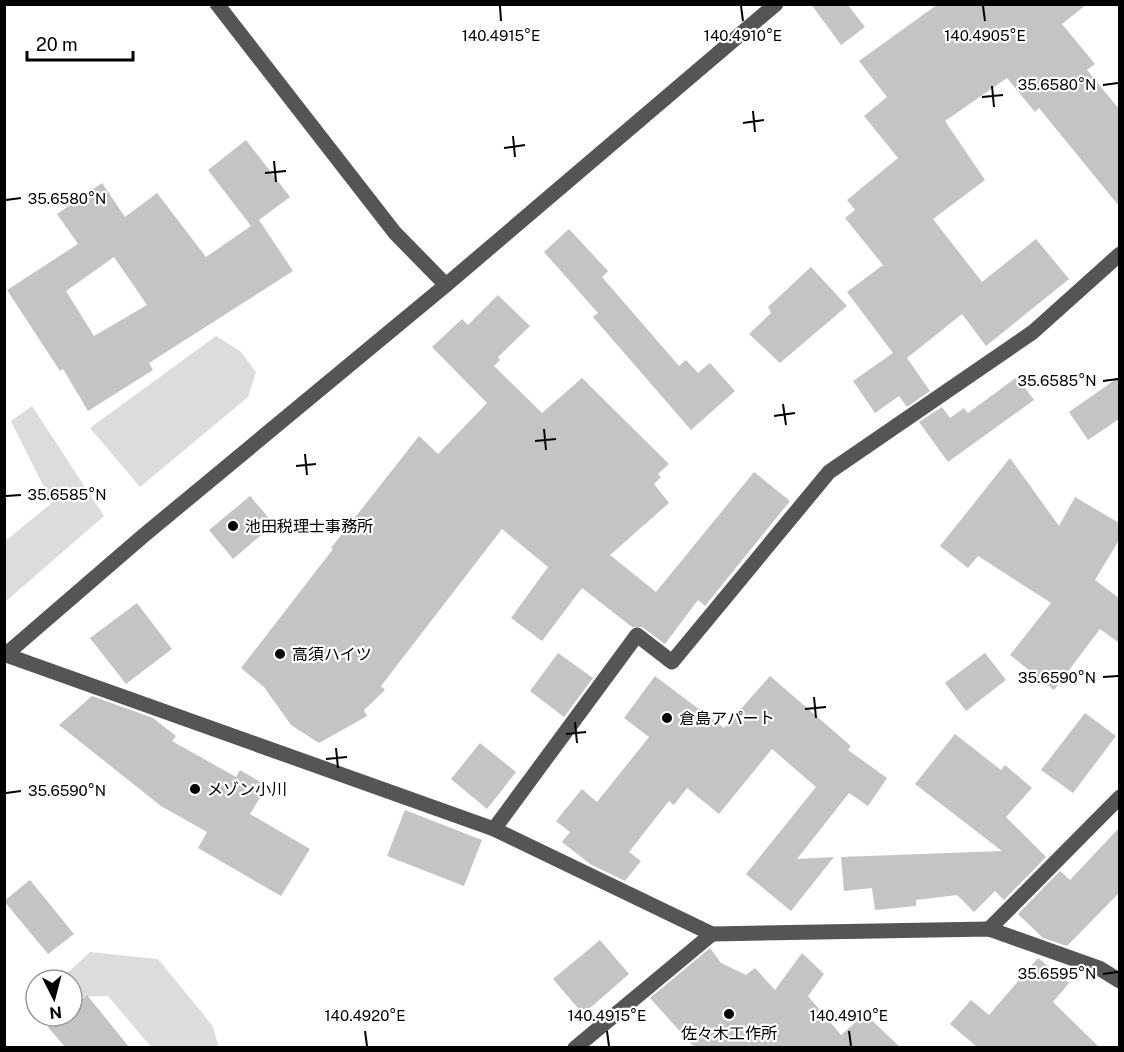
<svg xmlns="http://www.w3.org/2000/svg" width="1124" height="1052" font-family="'Public Sans','Noto Sans JP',sans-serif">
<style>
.green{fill:#dcdcdc}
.building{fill:#c4c4c4;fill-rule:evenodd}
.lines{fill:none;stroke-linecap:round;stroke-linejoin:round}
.minor{stroke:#555;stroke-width:15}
.ticks{fill:none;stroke:#000;stroke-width:2}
.poi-dot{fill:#000;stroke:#fff;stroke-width:2}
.labels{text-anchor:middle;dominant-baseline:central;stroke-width:4.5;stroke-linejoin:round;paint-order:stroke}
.poi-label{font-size:16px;fill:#000;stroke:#fff;text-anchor:start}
.ticks-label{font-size:15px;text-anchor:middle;fill:#000;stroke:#fff;stroke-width:4.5;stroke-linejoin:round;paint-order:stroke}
</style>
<rect width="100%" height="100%" fill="#fff"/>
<g class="green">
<path d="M216 336 240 351 256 372 248 397 140 487 90 428Z"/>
<path d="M32 406 104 516 5 602V541L52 503 11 421Z"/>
<path d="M90 952 158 959 212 1025 219 1047H151L108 996 72 997V980H60Z"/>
</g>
<g class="building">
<path d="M811 4H847L865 27 841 45Z"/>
<path d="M938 4H1087L1062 24 1095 64 1087 70 1119 109V206L1039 108 1035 112 1007 78 945 121 985 180 933 219 982 282 1036 239 1069 279 986 346 962 314 907 358 930 391 907 407 899 396 875 413 853 381 893 353 847 292 883 265 845 218 855 210 847 200 898 158 864 116 887 97 859 61Z"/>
<path d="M246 140 290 197 259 220 293 271 149 363 153 370 88 411 63 369 60 371 7 290 78 244 57 214 102 183 125 217 157 193 206 257 251 226 208 170ZM114 257 147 305 94 336 66 291Z"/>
<path d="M569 229 608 271 602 277 679 366 686 360 698 373 710 363 735 391 691 430 593 317 598 313 544 252Z"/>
<path d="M811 267 847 306 780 363 749 334 771 313 768 307Z"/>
<path d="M498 295 530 326 498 357 500 360 494 366 542 413 582 378 669 464 658 474 661 477 654 484 669 503 610 555 656 592 754 472 790 501 705 606 698 600 665 644 642 627H632L582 588 542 641 511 618 548 567 502 529 381 686 385 690 364 710 367 716 319 743 291 725 264 687 241 668 333 549 331 548 419 436 438 454 487 403 432 347 462 319 468 325Z"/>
<path d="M1017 377 1034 400 948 462 919 422 942 407 950 418 964 408 968 413Z"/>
<path d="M1119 377V419L1088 440 1069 412Z"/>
<path d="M1010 458 1059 526 1075 497 1119 523V540L1095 580 1119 598V643L1100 629 1054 690 1010 655 1051 603 978 556 968 568 940 546Z"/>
<path d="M250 496 274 524 233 559 209 530Z"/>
<path d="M137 603 172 649 126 684 90 638Z"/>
<path d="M558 653 593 678 564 717 530 691Z"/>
<path d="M985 653 1006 680 966 711 945 683Z"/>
<path d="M655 676 724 728 770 676 851 746 848 750 887 778 868 806 849 793 797 859 834 857 791 911 746 874 816 787 772 749 719 814 687 788 674 805 669 801 629 852 641 861 625 881 590 864 562 842 570 832 556 821 582 789 597 802 649 737 624 718Z"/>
<path d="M92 696 153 718 176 736 172 741 236 777 240 770 267 786 250 814 310 849 281 896 198 848 207 832 161 806 59 725Z"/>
<path d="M1085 713 1116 736 1073 793 1041 770Z"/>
<path d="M955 734 1001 770 1005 765 1032 788 1006 817 1046 857 1004 900 995 891 974 912 957 895 916 900V906L875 910 872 888 844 891 841 857 1002 851 915 784Z"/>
<path d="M480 743 516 772 487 809 451 779Z"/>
<path d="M405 810 482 840 464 886 387 856Z"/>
<path d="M1119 828V893L1067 946 1043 938 1018 914 1060 871 1070 880Z"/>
<path d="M30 880 74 934 48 954 4 901Z"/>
<path d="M600 940 629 974 583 1014 553 979Z"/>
<path d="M710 948 721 963 746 975 755 968 775 990 802 953 824 974 808 996 841 1035 865 1014 900 1047H694L650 998Z"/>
<path d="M1038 958 1069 983 1053 1002 1099 1047H977L950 1024 971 1000 989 1015Z"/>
<path d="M87 995 129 1047H65L48 1027 61 1016H72V1008Z"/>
</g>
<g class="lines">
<g class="minor">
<path d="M217 4 395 233 446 285"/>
<path d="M6 655 494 829 712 934 989 929 1099 968 1120 981"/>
<path d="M4 656 143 536 446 285 776 4"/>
<path d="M494 829 637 635 672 662 829 472 1033 332 1120 254"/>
<path d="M989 929 1120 797"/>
<path d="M575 1048 712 934"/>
</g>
</g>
<path class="ticks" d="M500 6 501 21M741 6 743 21M983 6 985 21M1103 85 1118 83M992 86 994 107M982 97 1003 95M753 111 755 132M743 123 764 120M513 136 515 157M504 148 525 145M274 161 276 182M265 173 286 171M6 200 21 198M1103 381 1118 379M783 404 786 425M774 416 795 413M544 429 546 450M535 441 556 439M305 454 307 475M296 466 316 464M6 496 21 495M1103 677 1118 676M814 697 816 718M805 709 826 707M575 722 577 743M566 734 586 732M336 748 338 768M326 759 347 757M6 793 21 791M1103 974 1118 972M365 1031 367 1046M607 1031 609 1046M849 1031 851 1046"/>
<g class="poi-dot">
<circle cx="233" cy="526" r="6"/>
<circle cx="280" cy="654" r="6"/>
<circle cx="667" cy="718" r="6"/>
<circle cx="195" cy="789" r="6"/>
<circle cx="729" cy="1014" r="6"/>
</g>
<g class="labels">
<g class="poi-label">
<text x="245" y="526">池田税理士事務所</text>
<text x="292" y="654">高須ハイツ</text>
<text x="679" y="718">倉島アパート</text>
<text x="207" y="789">メゾン小川</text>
<text x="729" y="1033" text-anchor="middle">佐々木工作所</text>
</g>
</g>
<g class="ticks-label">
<text x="501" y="41">140.4915°E</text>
<text x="743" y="41">140.4910°E</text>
<text x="985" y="41">140.4905°E</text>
<text x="1057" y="90">35.6580°N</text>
<text x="67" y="204">35.6580°N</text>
<text x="1057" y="386">35.6585°N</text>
<text x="67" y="500">35.6585°N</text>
<text x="1057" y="683">35.6590°N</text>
<text x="67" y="796">35.6590°N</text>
<text x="1057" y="979">35.6595°N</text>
<text x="365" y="1021">140.4920°E</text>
<text x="607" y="1021">140.4915°E</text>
<text x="849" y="1021">140.4910°E</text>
</g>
<rect width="1124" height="1052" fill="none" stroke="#000000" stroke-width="12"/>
<g transform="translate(54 998) rotate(174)"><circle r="28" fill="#ffffff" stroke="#999999" stroke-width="1.5"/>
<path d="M0-4.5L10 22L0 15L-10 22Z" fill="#000000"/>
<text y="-9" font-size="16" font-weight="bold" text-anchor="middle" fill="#000000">N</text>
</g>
<path d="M27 51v9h106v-9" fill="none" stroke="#000000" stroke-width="3"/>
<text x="36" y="51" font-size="18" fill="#000000" stroke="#ffffff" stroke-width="4.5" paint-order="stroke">20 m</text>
</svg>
